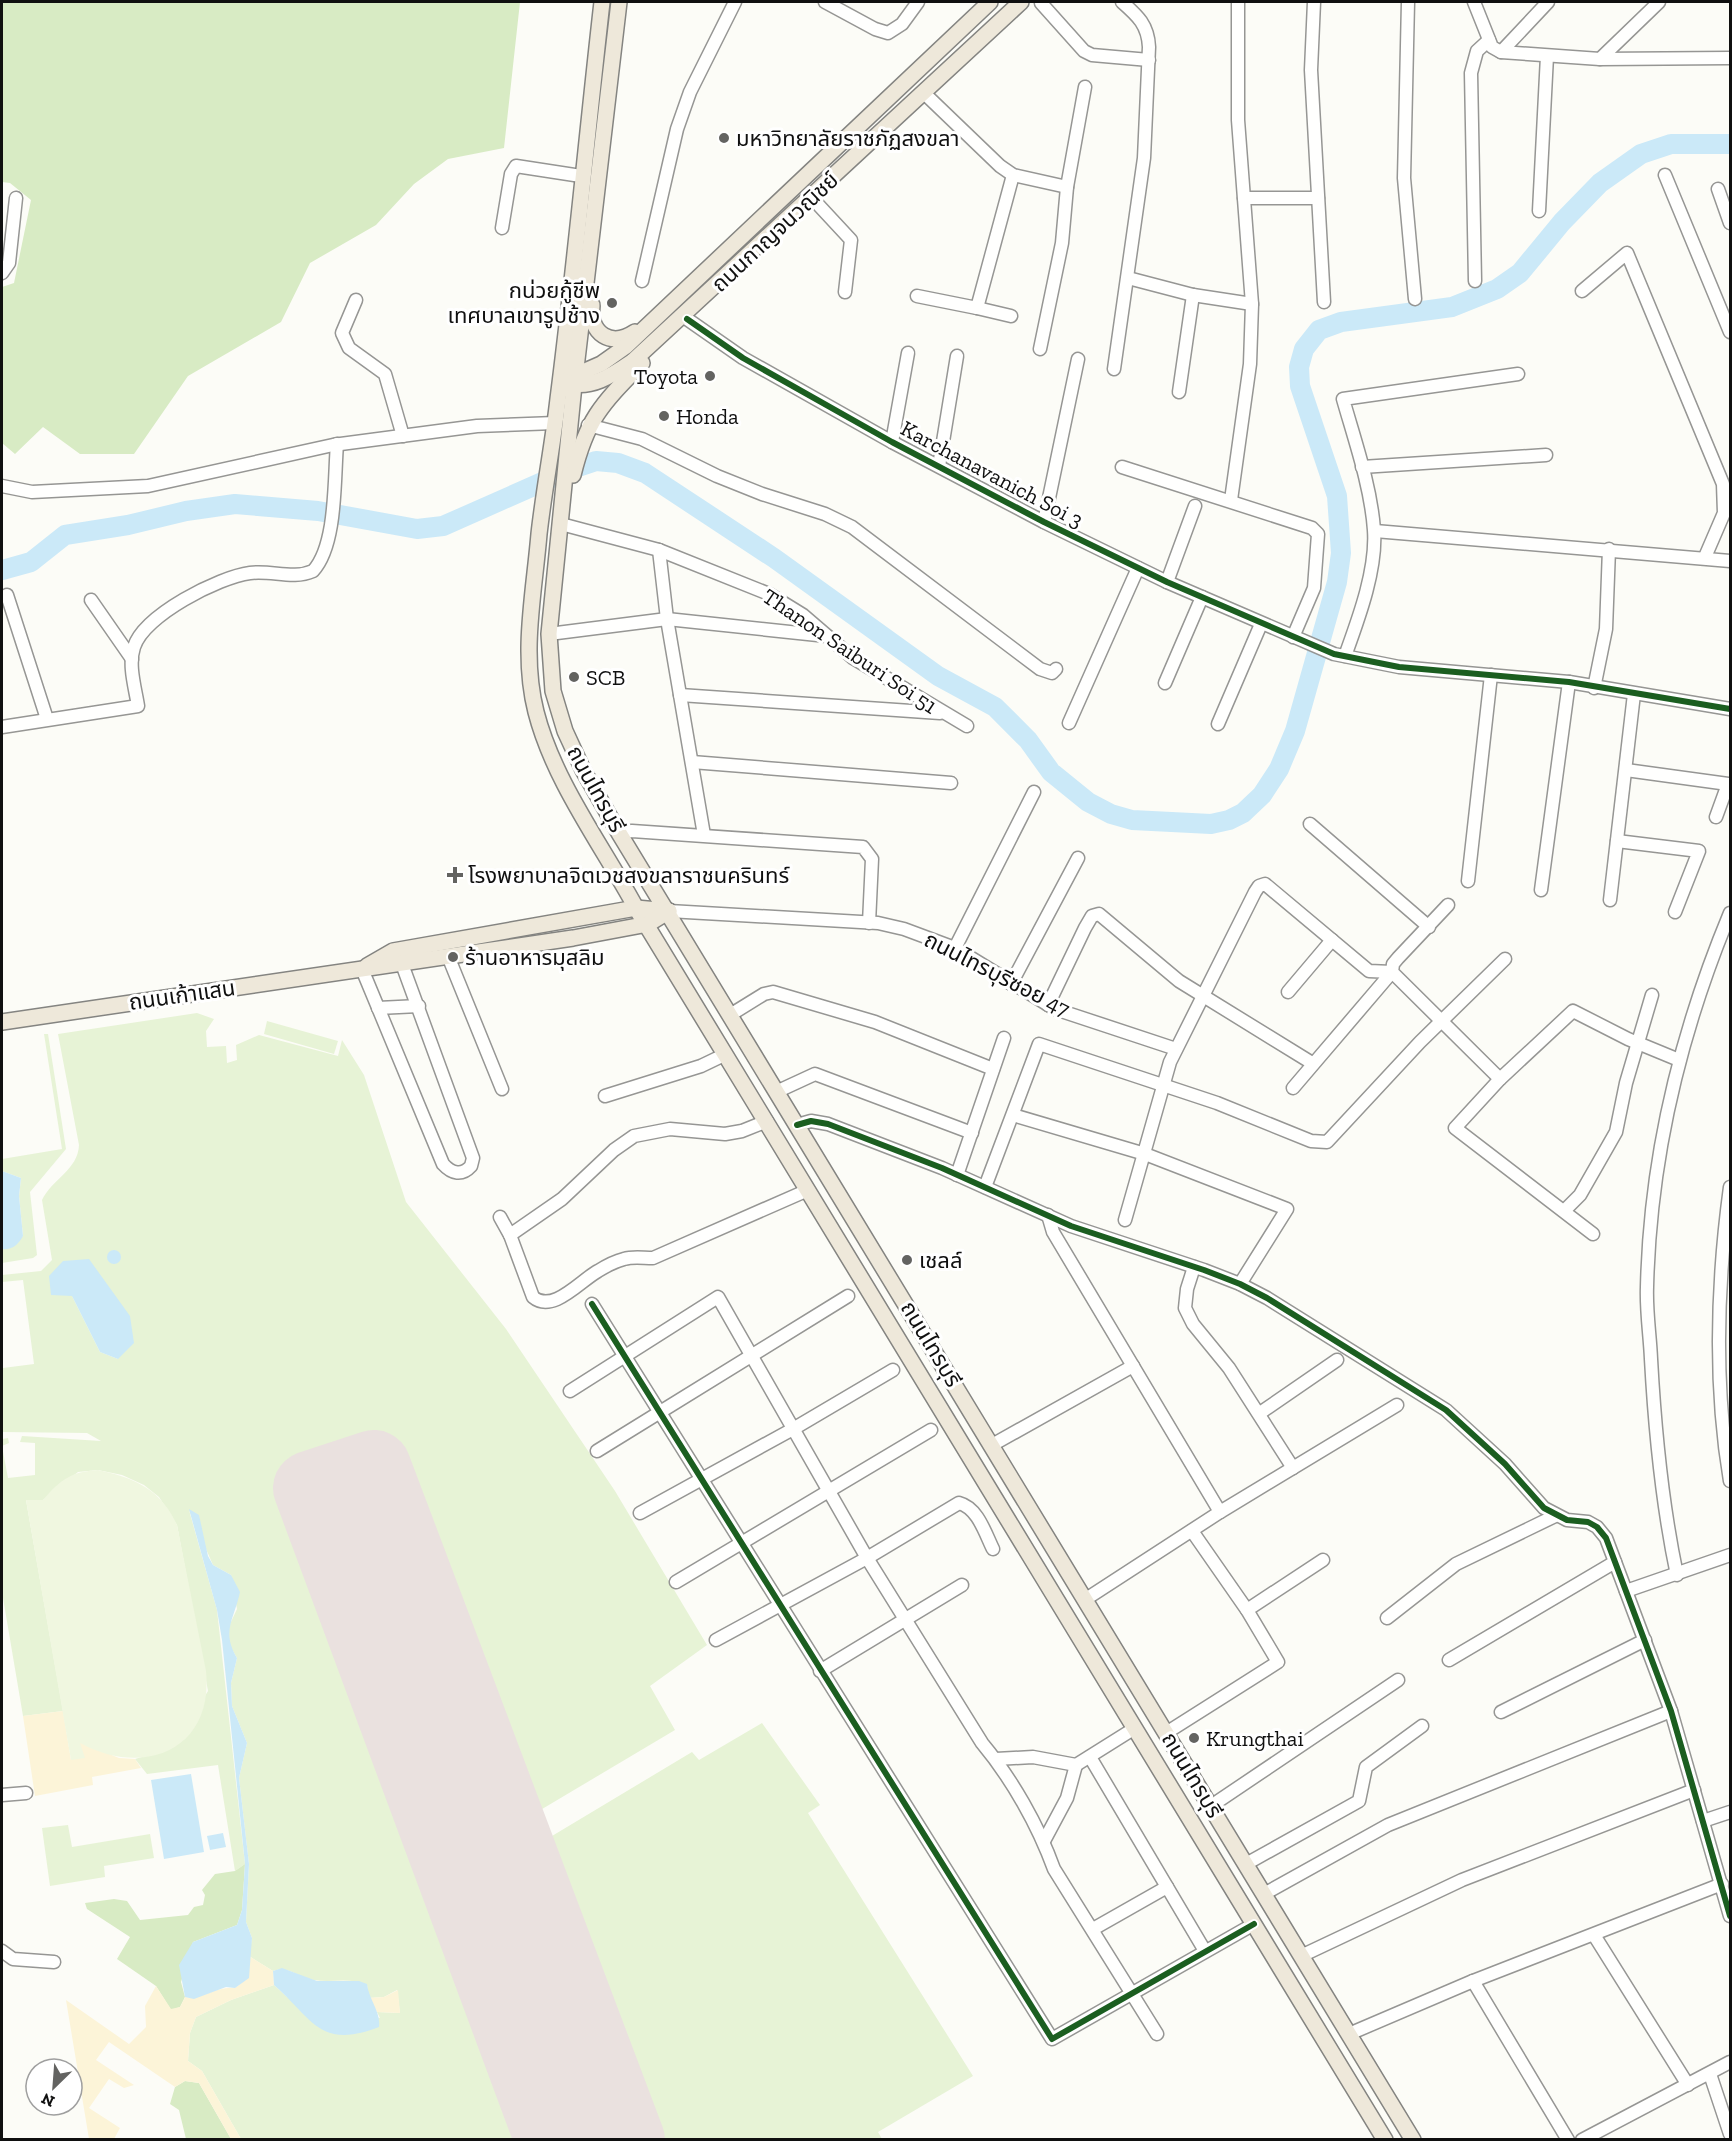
<svg xmlns="http://www.w3.org/2000/svg" width="1732" height="2141" font-family="'Zilla Slab','Noto Sans Thai',serif">
<style>
.green{fill:#e7f3d6;fill-rule:evenodd}
.forest{fill:#d8ebc4}
.sand{fill:#fcf4d8}
.pitch{fill:#f0f7e0}
.water{fill:#cbe9f8}
.lines{fill:none;stroke-linecap:round;stroke-linejoin:round}
.river{stroke:#cbe9f8;stroke-width:20}
.runway{stroke:#eae1df;stroke-width:74}
.minor-casing{stroke:#969694;stroke-width:15}
.major-casing{stroke:#848481;stroke-width:18}
.minor{stroke:#fffffe;stroke-width:12}
.major{stroke:#eee8da;stroke-width:15}
.cycleway-casing{stroke:#fff;stroke-width:10}
.cycleway{stroke:#1b5e20;stroke-width:6}
.poi-dot{fill:#636361;stroke:#fff;stroke-width:2}
.labels{text-anchor:middle;dominant-baseline:central;stroke-width:6;stroke-linejoin:round;paint-order:stroke}
.poi-label{font-size:22px;fill:#101010;stroke:#fff;text-anchor:start}
.street-label{font-size:22px;fill:#101010;stroke:#fff}
</style>
<rect width="100%" height="100%" fill="#fcfcf7"/>
<g class="green">
<path d="M197 1013 214 1019 206 1031 207 1047 226 1046 227 1063 237 1060 236 1045 259 1035 338 1056 342 1040 364 1075 406 1202 506 1329 615 1491 707 1645 650 1686 675 1730 527 1818H519L381 1458 301 1484 545 2139H241L202 2071 188 2061 190 2033 196 2017 231 2000 274 1985 287 1997 380 2018 377 2012 400 2013 397 1990 384 1997 369 1998 367 1985C350 1977 332 1983 314 1980 298 1978 290 1965 273 1971L249 1956 252 1938 246 1922 249 1864 239 1778 247 1743 232 1706 231 1683 237 1658 229 1644V1626L237 1609 231 1575 213 1565 189 1510 217 1610 245 1864 235 1871 218 1765 147 1774 135 1759 172 1748 208 1691 177 1525 159 1497 144 1485 122 1475 98 1470 78 1472 43 1500H26L63 1711 23 1716 2 1592V1439L8 1438 9 1443 2 1446 8 1478 35 1475V1443L20 1442 22 1436 101 1441 87 1433 2 1432V1363L3 1368 34 1364 23 1280 2 1282V1275L41 1271 52 1260 42 1200C52 1179 78 1170 79 1145L58 1034ZM72 1296 118 1359 100 1352Z"/>
<path d="M267 1021 338 1041 334 1054 264 1034Z"/>
<path d="M44 1034H48L66 1149 30 1192 37 1255 33 1258 2 1263V1249L23 1236 19 1196 21 1178 2 1171V1159L62 1149Z"/>
<path d="M762 1723 820 1805 808 1813 973 2076 878 2132 882 2139H640L534 1856 537 1845 692 1752 699 1760Z"/>
<path d="M68 1825 72 1847 150 1834 154 1858 104 1866 105 1877 50 1886 42 1828Z"/>
</g>
<g class="forest">
<path d="M2 2H520L504 148 448 159 414 184 376 225 310 263 281 322 188 376 134 454H80L43 427 15 454 2 443V287L14 283 31 200 10 183 2 182Z"/>
<path d="M245 1864 242 1910 237 1925 193 1942 181 1982 185 1997 180 2007 171 2010 156 1986 117 1959 130 1937 87 1909 85 1903 114 1899 127 1901 140 1920 188 1915 194 1907 203 1905 205 1895 202 1890 215 1874 235 1871Z"/>
<path d="M185 2081 199 2083 231 2139H186L179 2110 170 2104 175 2087Z"/>
</g>
<g class="sand">
<path d="M63 1711 71 1760 80 1742 119 1758 135 1759 141 1768 92 1777 93 1785 35 1796 23 1716Z"/>
<path d="M249 1956 273 1971 274 1985 231 2000 196 2017 190 2033 188 2061 202 2071 241 2139H231L199 2083 185 2081 175 2087 109 2042 96 2060 134 2085 124 2088 109 2079 89 2108 120 2128 114 2139H89L66 2000 129 2044 146 2027 145 2006 156 1986 171 2009 180 2007 185 1997C202 2000 216 1986 235 1988L249 1977Z"/>
<path d="M398 1990 400 2013 377 2012 369 1998 384 1997Z"/>
</g>
<path class="pitch" d="M98 1470C133 1477 162 1490 177 1525L206 1671C214 1750 144 1778 80 1743L85 1758 71 1760 26 1500H43C61 1479 71 1472 98 1470Z"/>
<g class="water">
<path d="M2 1171 21 1178 19 1196 23 1236C18 1245 12 1250 2 1249Z"/>
<circle cx="114" cy="1257" r="7"/>
<path d="M89 1259 130 1316 134 1343 118 1359 100 1352 72 1296 51 1295 49 1276 63 1261Z"/>
<path d="M189 1509 199 1515 208 1556 213 1565 231 1575 240 1592C234 1620 221 1631 237 1658L231 1683 232 1706 247 1743 239 1778 249 1864 246 1922 252 1938 249 1978 235 1988 226 1987 194 1999 185 1997 179 1965 193 1942 237 1925 242 1910 245 1864 222 1640 217 1610Z"/>
<path d="M191 1774 204 1852 164 1859 151 1780Z"/>
<path d="M223 1833 226 1847 210 1850 207 1836Z"/>
<path d="M282 1968 317 1981H359L367 1984C369 2000 381 2012 379 2027 319 2050 313 2019 274 1985L273 1971Z"/>
</g>
<g class="lines">
<path class="river" d="M2 570 31 562 65 535 128 525 186 511 235 504 318 511 417 529 443 526 572 469 596 461 618 463 645 473 774 558 938 676 995 707 1028 740 1051 772 1088 802 1111 814 1132 820 1211 824 1229 820 1243 813 1262 795 1279 769 1295 731 1337 582 1341 553 1337 496 1300 386 1299 367 1304 349 1319 330 1341 322 1452 307 1497 289 1520 273 1562 222 1600 183 1641 154 1671 144H1730"/>
<path class="runway" d="M552 2140 310 1488 374 1467 628 2140"/>
<g class="minor-casing">
<g id="minor">
<path d="M825 2 875 29 888 33 902 24 918 2"/>
<path d="M1314 2 1311 70 1324 302"/>
<path d="M1408 2 1404 178 1415 299"/>
<path d="M1474 2 1492 47 1501 52 1600 59 1730 58"/>
<path d="M1041 3 1084 51 1092 55 1149 60"/>
<path d="M1501 52 1548 2"/>
<path d="M1600 59 1659 2"/>
<path d="M924 93 1000 166 1013 175 1067 187"/>
<path d="M1665 175 1730 332"/>
<path d="M1718 189 1730 223"/>
<path d="M812 198 851 240 845 292"/>
<path d="M1244 198H1318"/>
<path d="M1539 211 1547 56"/>
<path d="M502 228 511 174 516 166 581 176"/>
<path d="M2 273 9 263 16 198"/>
<path d="M1128 278 1193 295 1252 304"/>
<path d="M642 281 677 129 690 92 735 2"/>
<path d="M1475 281 1471 73 1477 51 1489 40"/>
<path d="M1582 291 1627 253 1723 484 1724 513 1705 557"/>
<path d="M917 296 977 308 1013 175"/>
<path d="M356 300 342 333 349 348 385 374 403 436"/>
<path d="M977 308 1011 316"/>
<path d="M687 319 743 358 892 442 1044 522 1167 582 1334 654 1399 667 1569 682 1730 709"/>
<path d="M1040 349 1062 243 1067 187 1085 87"/>
<path d="M1114 369 1144 158 1149 47C1148 25 1138 16 1122 2"/>
<path d="M1179 392 1193 295"/>
<path d="M588 425 642 439 717 476 762 494 825 514 852 527 1040 669 1052 673 1056 669"/>
<path d="M892 442 908 353"/>
<path d="M939 466 957 356"/>
<path d="M1122 467 1312 528 1318 534 1314 588 1293 637"/>
<path d="M1362 467 1546 455"/>
<path d="M2 486 32 492 148 486 333 445 477 426 555 423"/>
<path d="M1231 500 1250 364 1252 304 1238 120V2"/>
<path d="M1044 522 1078 359"/>
<path d="M561 524 659 550 769 594 803 615 853 658 967 726"/>
<path d="M1375 531 1730 561"/>
<path d="M659 550 667 619 704 835"/>
<path d="M1167 582 1195 506"/>
<path d="M7 595 47 719"/>
<path d="M91 600 132 659"/>
<path d="M549 634 667 619 827 636"/>
<path d="M1345 656C1358 620 1377 570 1374 530 1371 487 1355 441 1343 399L1518 374"/>
<path d="M1165 683 1202 597"/>
<path d="M1594 688 1606 629 1609 549"/>
<path d="M680 695 940 713"/>
<path d="M1069 723 1138 568"/>
<path d="M1218 724 1261 624"/>
<path d="M2 727 138 706C135 687 128 665 134 647 144 615 219 577 250 573 272 570 293 580 313 571 337 545 334 479 337 444"/>
<path d="M692 762 951 783"/>
<path d="M1626 770 1728 784 1716 817"/>
<path d="M1310 824 1429 927"/>
<path d="M619 833 632 831 863 847 872 859 869 923"/>
<path d="M1617 841 1699 851 1675 912"/>
<path d="M1468 881 1491 675"/>
<path d="M1541 890 1569 682"/>
<path d="M1610 900 1634 694"/>
<path d="M1448 905 1398 958 1393 964 1392 972 1500 1079"/>
<path d="M669 911 878 923 904 929 955 948 1055 1009 1176 1049"/>
<path d="M955 948 1034 792"/>
<path d="M448 956 502 1089"/>
<path d="M362 969 443 1164C452 1174 462 1176 471 1166L473 1158 402 964"/>
<path d="M1011 984 1078 858"/>
<path d="M1288 992 1332 940"/>
<path d="M1048 1005 1085 928 1092 916 1099 914 1179 981 1312 1063"/>
<path d="M378 1008 419 1006"/>
<path d="M730 1015 764 994 773 992 875 1022 993 1069"/>
<path d="M776 1092 815 1074 972 1133"/>
<path d="M605 1096 701 1066 726 1054"/>
<path d="M1013 1115 1145 1154 1287 1209 1240 1284"/>
<path d="M767 1121 742 1131 725 1134 670 1129 634 1136 614 1150 562 1199 510 1235 533 1297C553 1314 581 1280 598 1271 606 1266 616 1261 624 1259 633 1256 643 1258 653 1258L808 1190"/>
<path d="M797 1125 811 1121 828 1124 942 1168 1071 1226 1204 1270 1240 1284 1267 1298 1446 1410 1505 1464 1544 1508 1567 1520 1588 1522 1597 1527 1606 1538 1671 1711 1730 1916"/>
<path d="M957 1175 1004 1038"/>
<path d="M985 1187 1039 1044 1217 1103 1311 1141 1327 1142 1420 1042 1505 959"/>
<path d="M1730 1187C1717 1283 1714 1386 1730 1481"/>
<path d="M1564 1211 1580 1195 1616 1132 1626 1083 1652 995"/>
<path d="M1048 1215 1053 1232 1220 1512"/>
<path d="M500 1217 510 1235"/>
<path d="M1125 1220 1170 1062 1255 892 1259 886 1265 884 1369 971 1392 972 1293 1088"/>
<path d="M1593 1234 1455 1128 1500 1079 1573 1011 1628 1039 1679 1060"/>
<path d="M1194 1267 1187 1289 1185 1308 1193 1324 1229 1368 1293 1468"/>
<path d="M592 1304 1052 2039 1254 1924"/>
<path d="M570 1391 718 1297 867 1558 982 1743C1012 1779 1038 1825 1054 1869L1157 2034"/>
<path d="M1260 1413 1337 1360"/>
<path d="M992 1445 1133 1366"/>
<path d="M597 1451 848 1296"/>
<path d="M640 1513 793 1429 893 1370"/>
<path d="M1677 1575C1662 1504 1655 1432 1651 1359 1650 1335 1646 1311 1647 1287 1650 1159 1681 1031 1730 913"/>
<path d="M676 1582 931 1430"/>
<path d="M1626 1591 1730 1555"/>
<path d="M1086 1599 1220 1512 1397 1405"/>
<path d="M1247 1610 1323 1560"/>
<path d="M1387 1618 1456 1564 1555 1516"/>
<path d="M716 1640 867 1558 959 1503C978 1508 985 1533 993 1549"/>
<path d="M1449 1660 1615 1562"/>
<path d="M820 1671 962 1585"/>
<path d="M1501 1712 1645 1640"/>
<path d="M1166 1733 1278 1662 1247 1610 1192 1531"/>
<path d="M1090 1757 1205 1951"/>
<path d="M996 1759 1033 1757 1076 1765 1135 1728"/>
<path d="M2 1795 26 1793"/>
<path d="M1211 1806 1398 1680"/>
<path d="M1703 1821 1730 1812"/>
<path d="M1044 1841 1067 1798 1076 1765"/>
<path d="M1246 1864 1359 1801 1366 1767 1422 1726"/>
<path d="M1264 1894 1388 1825 1671 1711"/>
<path d="M1093 1929 1167 1887"/>
<path d="M1594 1935 1688 2085"/>
<path d="M2 1951 13 1959 54 1962"/>
<path d="M1301 1956 1462 1880 1694 1790"/>
<path d="M1473 1981 1568 2140"/>
<path d="M1349 2034 1473 1981 1722 1884"/>
<path d="M1710 2074 1730 2134"/>
<path d="M1582 2140 1730 2062"/>
</g>
</g>
<g class="major-casing">
<g id="major">
<path d="M602 2C587 134 575 267 558 399 553 444 544 489 539 534 534 594 521 653 536 712 554 782 602 845 636 908L1385 2140"/>
<path d="M619 2 574 385 549 634 553 691 565 731 583 770 619 833 1413 2140"/>
<path d="M592 305C589 334 611 348 635 332"/>
<path d="M569 378 601 364 625 347 990 2"/>
<path d="M566 382C590 391 614 374 633 361L1021 2"/>
<path d="M573 475C587 418 602 404 642 363"/>
<path d="M367 966 393 951 636 908 669 911"/>
<path d="M2 1022 573 938 648 924 669 911"/>
</g>
</g>
<use href="#minor" class="minor"/>
<use href="#major" class="major"/>
<g class="cycleway-casing">
<g id="cycleway">
<path d="M687 319 743 358 892 442 1044 522 1167 582 1334 654 1399 667 1569 682 1730 709"/>
<path d="M797 1125 811 1121 828 1124 942 1168 1071 1226 1204 1270 1240 1284 1267 1298 1446 1410 1505 1464 1544 1508 1567 1520 1588 1522 1597 1527 1606 1538 1671 1711 1730 1916"/>
<path d="M592 1304 1052 2039 1254 1924"/>
</g>
</g>
<use href="#cycleway" class="cycleway"/>
</g>
<g class="poi-dot">
<circle cx="724" cy="138" r="6"/>
<circle cx="612" cy="303" r="6"/>
<circle cx="710" cy="376" r="6"/>
<circle cx="664" cy="416" r="6"/>
<circle cx="574" cy="677" r="6"/>
<path d="M452 866h6v6h6v6h-6v6h-6v-6h-6v-6h6z"/>
<circle cx="453" cy="957" r="6"/>
<circle cx="907" cy="1260" r="6"/>
<circle cx="1194" cy="1738" r="6"/>
</g>
<g class="labels">
<g class="poi-label">
<text x="736" y="138">มหาวิทยาลัยราชภัฏสงขลา</text>
<text x="600" y="290" text-anchor="end">กน่วยกู้ชีพ<tspan x="600" dy="25">เทศบาลเขารูปช้าง</tspan></text>
<text x="698" y="376" text-anchor="end">Toyota</text>
<text x="676" y="416">Honda</text>
<text x="586" y="677">SCB</text>
<text x="468" y="875">โรงพยาบาลจิตเวชสงขลาราชนครินทร์</text>
<text x="465" y="957">ร้านอาหารมุสลิม</text>
<text x="919" y="1260">เชลล์</text>
<text x="1206" y="1738">Krungthai</text>
</g>
<g class="street-label">
<text transform="translate(775 232) rotate(-43)">ถนนกาญจนวณิชย์</text>
<text transform="translate(992 474) rotate(28)">Karchanavanich Soi 3</text>
<text transform="translate(850 651) rotate(34)">Thanon Saiburi Soi 51</text>
<text transform="translate(596 789) rotate(61)">ถนนไทรบุรี</text>
<text transform="translate(997 974) rotate(27)">ถนนไทรบุรีซอย 47</text>
<text transform="translate(182 995) rotate(-8)">ถนนเก้าแสน</text>
<text transform="translate(931 1344) rotate(59)">ถนนไทรบุรี</text>
<text transform="translate(1192 1775) rotate(59)">ถนนไทรบุรี</text>
</g>
</g>
<rect width="1732" height="2141" fill="none" stroke="#101010" stroke-width="6"/>
<g transform="translate(54 2087) rotate(205)"><circle r="28" fill="#ffffff" stroke="#9f9f9f" stroke-width="1.5"/>
<path d="M0-4.5L10 22L0 15L-10 22Z" fill="#636361"/>
<text y="-9" font-size="16" font-weight="bold" text-anchor="middle" fill="#101010">N</text>
</g>
</svg>
